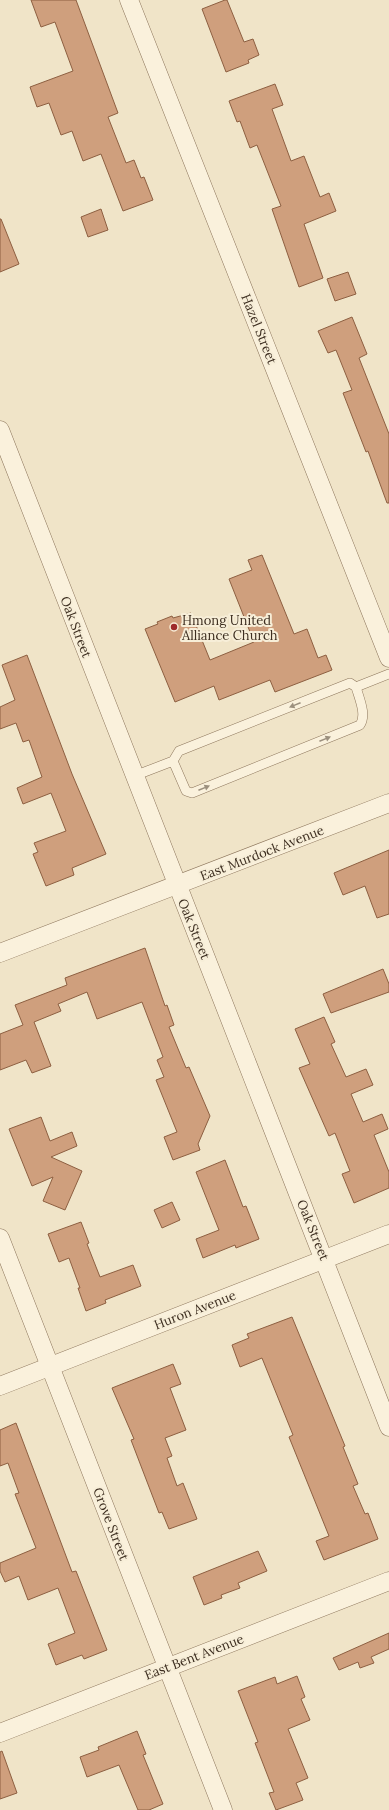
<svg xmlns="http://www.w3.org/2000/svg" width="389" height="1810" font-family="Lora,serif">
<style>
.building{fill:#cf9f7d;stroke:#8d5f41}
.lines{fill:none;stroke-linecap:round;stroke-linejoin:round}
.lane-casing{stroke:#8d765c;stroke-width:10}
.street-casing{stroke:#8d765c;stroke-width:19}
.lane{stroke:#faf1dc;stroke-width:9}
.street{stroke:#faf1dc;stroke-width:18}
.oneway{fill:#9c907e}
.poi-dot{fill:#9e2a2b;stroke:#f7eed8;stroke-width:1.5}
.labels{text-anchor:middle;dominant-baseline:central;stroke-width:4;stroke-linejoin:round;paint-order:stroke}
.street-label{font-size:13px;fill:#3d2e20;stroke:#f7eed8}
.poi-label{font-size:13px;fill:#3d2e20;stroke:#f7eed8;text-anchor:start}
</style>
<rect width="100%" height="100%" fill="#f0e4c8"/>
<g class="building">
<path d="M31 0H76L118 113 108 117 126 163 134 160 141 178 144 177 153 200 123 211 101 154 83 161 72 131 61 135 49 103 37 107 30 87 73 71 55 22 41 27Z"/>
<path d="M225 0H227L244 42 253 39 259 55 248 60 249 63 226 72 202 9Z"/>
<path d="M275 84 283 105 272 109 291 161 304 156 320 197 329 193 336 211 304 224 323 278 299 287 272 209 281 206 257 145 250 148 240 121 237 122 229 101Z"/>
<path d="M101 209 108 230 88 237 81 217Z"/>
<path d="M0 219H1L19 264 0 272Z"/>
<path d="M348 272 356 294 335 301 327 279Z"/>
<path d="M352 317 367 354 359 358 389 434V503H387L368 451 366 452 343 393 352 390 336 350 328 353 318 331Z"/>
<path d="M262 555 294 634 307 629 318 658 326 655 332 670 275 692 270 680 219 700 214 686 175 702 145 629 158 624 157 622 172 616 173 618 191 613 210 660 254 642 229 579 252 570 248 560Z"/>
<path d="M27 655 72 774 106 854 72 868 74 875 46 886 33 854 38 852 34 843 66 831 51 793 23 804 17 788 42 777 29 740 23 742 16 723 0 729V707L15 700 2 665Z"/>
<path d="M389 850V914L377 918 365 886 343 895 334 873Z"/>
<path d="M145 948 165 1006 167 1005 174 1025 169 1027 186 1068 189 1067 210 1116 198 1144 200 1150 173 1160 164 1137 177 1132 156 1080 164 1077 157 1060 163 1057 142 1002 97 1019 87 992 58 1004 61 1011 34 1022 51 1066 32 1073 26 1060 0 1070V1034L23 1025 15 1005 67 985 65 978Z"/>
<path d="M383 969 389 984V992L331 1013 323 994Z"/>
<path d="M324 1017 335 1042 331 1044 346 1077 366 1069 373 1085 351 1094 363 1122 382 1114 388 1129 374 1135 389 1172V1188L354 1203 342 1174 350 1171 335 1133 329 1136 299 1068 310 1064 295 1029Z"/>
<path d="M41 1117 50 1141 72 1132 77 1146 51 1157 82 1171 65 1210 43 1201 53 1177 32 1186 9 1129Z"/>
<path d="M225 1160 243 1207 246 1206 259 1239 236 1248 235 1245 203 1258 196 1239 219 1230 196 1172Z"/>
<path d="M172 1202 180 1220 162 1228 154 1210Z"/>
<path d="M81 1222 89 1243 87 1244 100 1277 133 1265 141 1286 105 1300 106 1303 86 1311 78 1288H80L69 1258 59 1262 48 1234Z"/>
<path d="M292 1317 345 1446 343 1447 358 1484 353 1486 365 1514 368 1513 378 1539 324 1560 316 1541 329 1536 289 1437 293 1435 262 1358 240 1367 232 1345 249 1338 247 1334Z"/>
<path d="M173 1364 181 1384 170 1388 186 1430 165 1438 172 1456 167 1458 177 1486 183 1483 197 1519 169 1529 162 1512 159 1513 131 1440 134 1439 112 1388Z"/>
<path d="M16 1423 72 1572 76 1571 107 1650 84 1659 82 1655 56 1665 48 1644 75 1633 58 1588 28 1600 19 1576 5 1582 0 1571V1563L36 1548 15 1494 19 1493 8 1463 0 1466V1430Z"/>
<path d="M258 1551 267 1571 238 1583 240 1588 221 1595 222 1598 204 1605 193 1577Z"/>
<path d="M389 1633V1649L371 1657 374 1663 360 1668 358 1662 339 1670 333 1658Z"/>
<path d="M297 1676 305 1697 301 1699 310 1720 288 1729 308 1778 296 1783 303 1800 276 1810 269 1793 274 1792 255 1743 258 1742 238 1691 275 1677 277 1684Z"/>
<path d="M137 1731 146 1754 143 1755 163 1804 149 1810H138L119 1765 87 1777 80 1757 99 1750 98 1747Z"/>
<path d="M2 1751 17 1793 0 1799V1752Z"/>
</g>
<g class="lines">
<g class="lane-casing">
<g id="lane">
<path d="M356 687 389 674"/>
<path d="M134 776 173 761 179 751 350 683 356 687C359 698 367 715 360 725L192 793 186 791 173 761"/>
</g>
</g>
<g class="street-casing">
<g id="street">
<path d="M129 0 389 658"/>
<path d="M0 430 389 1427"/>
<path d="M0 953 389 803"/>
<path d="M0 1238 223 1810"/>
<path d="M0 1386 389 1234"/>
<path d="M0 1733 389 1581"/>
</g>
</g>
<use href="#lane" class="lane"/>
<use href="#street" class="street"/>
</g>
<defs><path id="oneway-solid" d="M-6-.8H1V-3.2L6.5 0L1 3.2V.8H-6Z"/></defs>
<g class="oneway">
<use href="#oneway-solid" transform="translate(295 705) rotate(158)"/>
<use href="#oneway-solid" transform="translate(325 739) rotate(-22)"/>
<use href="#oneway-solid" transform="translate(204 788) rotate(-22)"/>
</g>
<circle class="poi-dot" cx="174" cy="627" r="4"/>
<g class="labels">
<g class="street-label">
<text transform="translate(259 329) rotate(68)">Hazel Street</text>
<text transform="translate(76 627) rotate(69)">Oak Street</text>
<text transform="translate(262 853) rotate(-21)">East Murdock Avenue</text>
<text transform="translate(194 929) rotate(68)">Oak Street</text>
<text transform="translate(313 1230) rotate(68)">Oak Street</text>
<text transform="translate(195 1310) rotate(-21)">Huron Avenue</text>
<text transform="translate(111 1524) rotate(69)">Grove Street</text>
<text transform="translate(194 1657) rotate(-21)">East Bent Avenue</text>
</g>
<g class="poi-label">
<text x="182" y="620">Hmong United<tspan x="182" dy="15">Alliance Church</tspan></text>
</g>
</g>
</svg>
